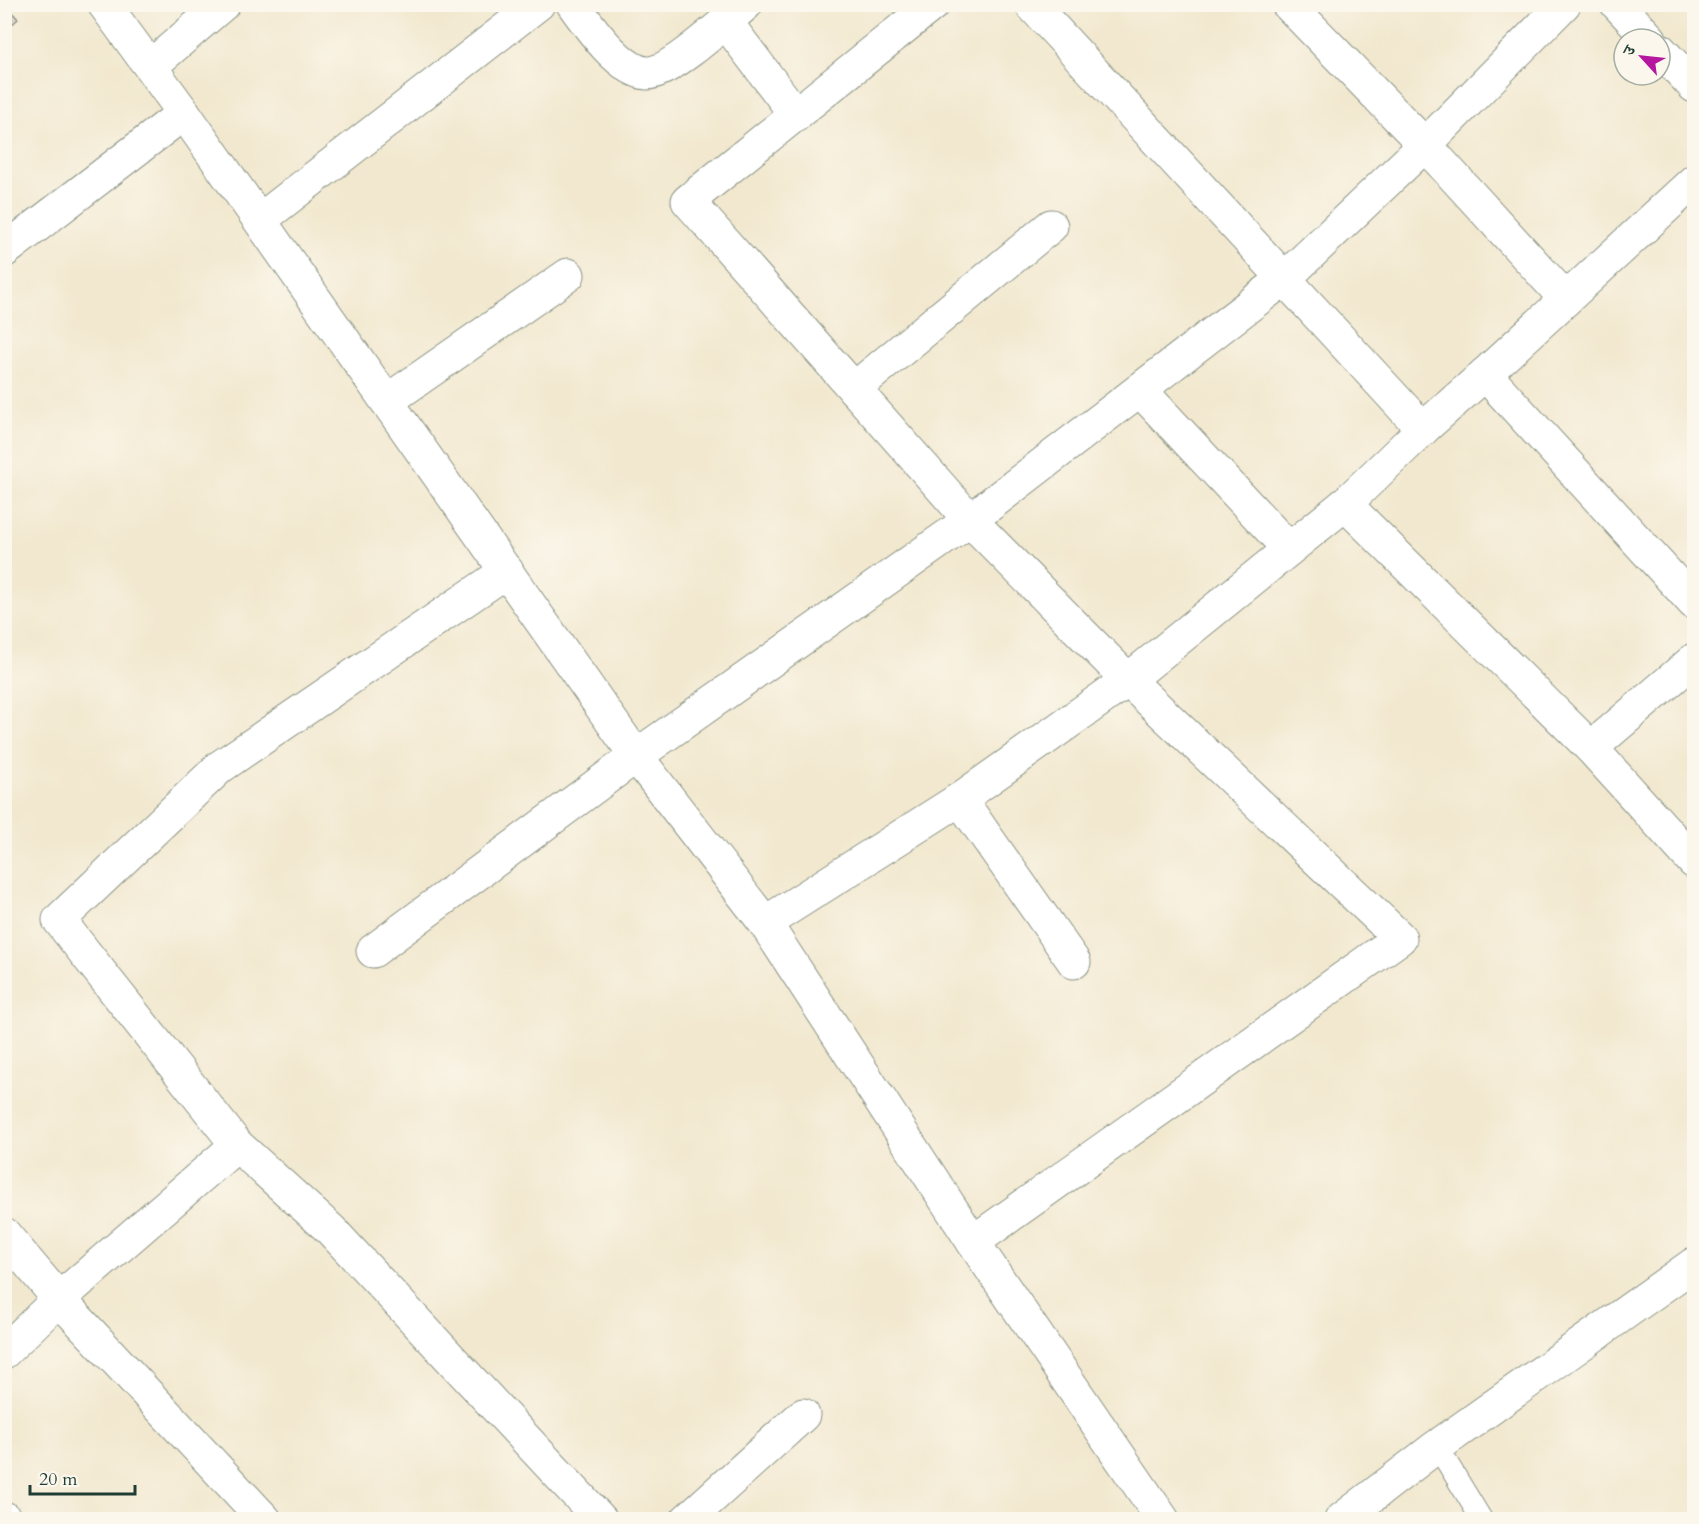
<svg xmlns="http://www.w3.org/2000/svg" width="1699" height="1524" font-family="Cardo,'Noto Serif Devanagari',serif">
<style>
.building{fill:#c498b1}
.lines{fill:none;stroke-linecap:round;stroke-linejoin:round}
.service-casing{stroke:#889282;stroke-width:23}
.minor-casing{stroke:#889282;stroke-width:35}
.tertiary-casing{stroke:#889282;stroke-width:35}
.service{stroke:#fff;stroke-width:21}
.minor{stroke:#fff;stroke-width:33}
.tertiary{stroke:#fff;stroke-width:33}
</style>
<rect width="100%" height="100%" fill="#fbf7ec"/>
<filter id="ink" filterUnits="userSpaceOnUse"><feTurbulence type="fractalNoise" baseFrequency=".0167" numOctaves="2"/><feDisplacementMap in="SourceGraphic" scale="12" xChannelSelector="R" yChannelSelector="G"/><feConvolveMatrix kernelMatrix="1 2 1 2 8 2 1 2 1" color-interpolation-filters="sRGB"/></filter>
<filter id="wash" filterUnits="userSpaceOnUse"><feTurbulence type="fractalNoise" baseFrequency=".008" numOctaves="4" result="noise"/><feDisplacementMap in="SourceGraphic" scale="24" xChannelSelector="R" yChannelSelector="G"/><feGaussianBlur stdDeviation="1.35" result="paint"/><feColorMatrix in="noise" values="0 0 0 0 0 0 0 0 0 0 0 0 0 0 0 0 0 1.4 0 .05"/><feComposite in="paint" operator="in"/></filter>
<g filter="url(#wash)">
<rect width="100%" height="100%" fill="#f2e8cf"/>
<g id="blocks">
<path class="building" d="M4 4 18 19 4 31Z"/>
</g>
</g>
<g filter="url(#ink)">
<use href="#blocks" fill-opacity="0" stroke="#889282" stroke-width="1.5"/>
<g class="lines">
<g class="service-casing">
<path id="service" d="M1437 1446 1482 1520"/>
</g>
<g class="minor-casing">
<g id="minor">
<path d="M104 4 184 113 636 756 765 923 973 1242 1163 1520"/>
<path d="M573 4C588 25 620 71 647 73 669 74 727 20 746 4"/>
<path d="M933 4 688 201 970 520 1128 680 1400 938 973 1242"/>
<path d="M1031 4 1423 429"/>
<path d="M1288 4 1425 145 1566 299"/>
<path d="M1617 4 1650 39"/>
<path d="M725 21 796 115"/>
<path d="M1660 50 1694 86"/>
<path d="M151 66 223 4"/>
<path d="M260 220 538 4"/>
<path d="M4 251 184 113"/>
<path d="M1485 374 1694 603"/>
<path d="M854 389 1051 226"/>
<path d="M1140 390 1289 549"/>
<path d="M387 401 568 275"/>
<path d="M1345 504 1591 748 1694 862"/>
<path d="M507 571 220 767 59 920 237 1145 331 1230 601 1520"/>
<path d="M1591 748 1694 660"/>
<path d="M960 799 1074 962"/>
<path d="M765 923 960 799 1128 680 1345 504 1423 429 1485 374 1694 181"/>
<path d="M373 951 636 756 970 520 1285 278 1425 145 1564 4"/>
<path d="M4 1234 59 1299 265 1520"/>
<path d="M4 1352 59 1299 237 1145"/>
<path d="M4 1518 6 1520"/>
<path d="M687 1520 803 1415"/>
</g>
</g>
<g class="tertiary-casing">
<path id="tertiary" d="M1341 1520 1432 1450 1694 1264"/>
</g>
<use href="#service" class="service"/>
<use href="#minor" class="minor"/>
<use href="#tertiary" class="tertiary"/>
</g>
</g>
<rect width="1699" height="1524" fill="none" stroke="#fbf7ec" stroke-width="24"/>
<g transform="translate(1642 57) rotate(297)"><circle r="28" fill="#fbf7ec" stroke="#a3ada2" stroke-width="1.5"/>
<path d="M0-4.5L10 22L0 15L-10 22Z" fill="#b5179e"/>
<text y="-9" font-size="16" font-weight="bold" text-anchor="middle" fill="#1f3d34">उ</text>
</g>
<path d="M30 1485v9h105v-9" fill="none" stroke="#1f3d34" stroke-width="3"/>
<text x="39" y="1485" font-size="18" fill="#1f3d34" stroke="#fbf7ec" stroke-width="4.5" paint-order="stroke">20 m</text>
</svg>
